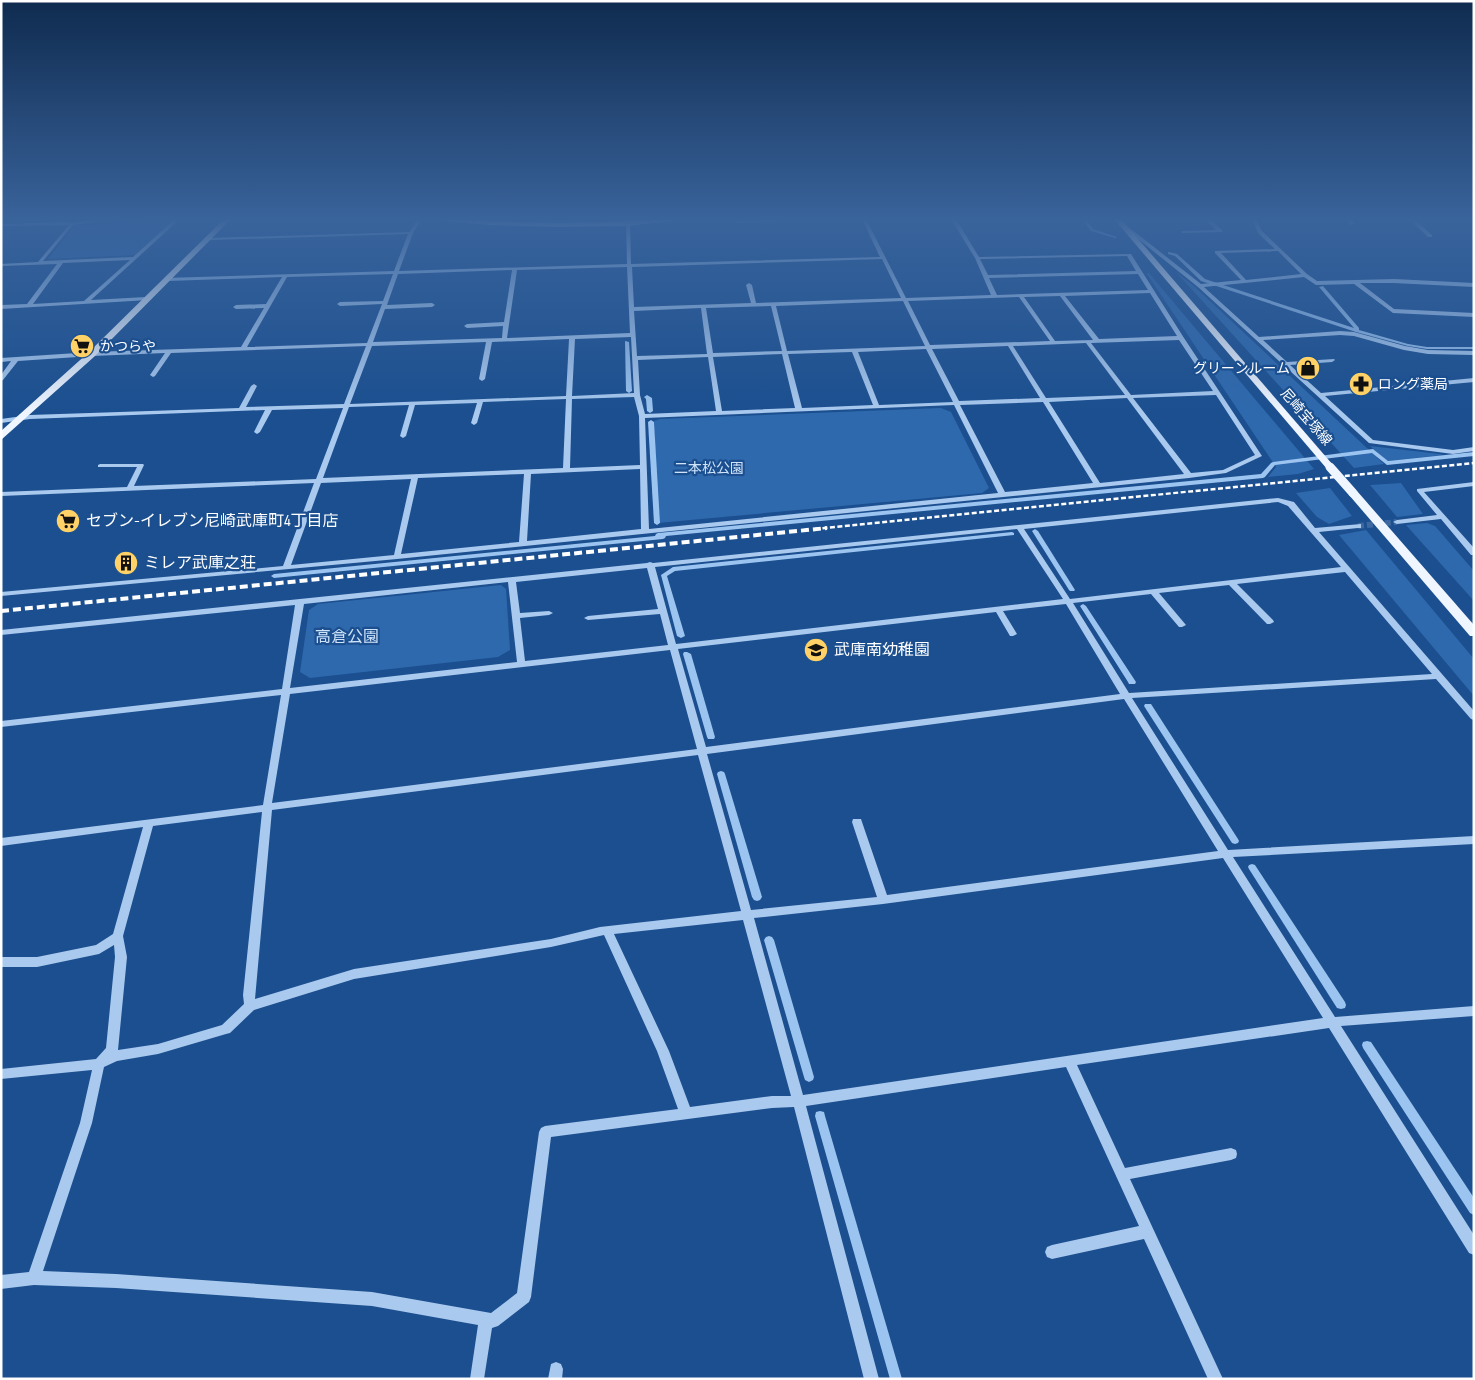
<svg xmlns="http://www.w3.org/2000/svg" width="1475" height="1380" font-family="'Sofia Sans Condensed','Noto Sans JP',sans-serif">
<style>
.green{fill:#2e69ad}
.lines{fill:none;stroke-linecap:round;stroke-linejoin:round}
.stream{fill:#9cc4f0;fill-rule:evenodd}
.minor-tunnel{stroke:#3d69a0;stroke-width:6;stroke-dasharray:6 3;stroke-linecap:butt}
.minor{fill:#a9c9ee;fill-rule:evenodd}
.major{fill:#f0f6ff;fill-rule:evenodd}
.rail-far1{stroke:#fff;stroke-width:2.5;stroke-dasharray:5 2.5;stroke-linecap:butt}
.rail{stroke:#fff;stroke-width:4;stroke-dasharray:8 4;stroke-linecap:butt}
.major-bridge{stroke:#f0f6ff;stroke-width:9}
.labels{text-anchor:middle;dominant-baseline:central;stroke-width:4.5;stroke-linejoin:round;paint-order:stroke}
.far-poi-label{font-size:14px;fill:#fff;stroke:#1b4f8f;text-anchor:start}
.far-street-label{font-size:14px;fill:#fff;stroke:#1b4f8f}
.far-park-label{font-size:14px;fill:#cfe3fa;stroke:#1b4f8f}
.poi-label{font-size:16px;fill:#fff;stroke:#1b4f8f;text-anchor:start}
.park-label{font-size:16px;fill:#cfe3fa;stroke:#1b4f8f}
</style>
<rect width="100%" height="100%" fill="#1b4f8f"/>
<g class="green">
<path d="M159 219 174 220 135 255 48 259 74 226Z"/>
<path d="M1148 272 1314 469 1298 474 1268 477 1276 467 1147 274Z"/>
<path d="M1176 272 1195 287 1384 464 1354 468Z"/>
<path d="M941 408 951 412 989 488 982 493 658 523 654 421 660 419Z"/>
<path d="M1370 446 1440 454 1443 455 1387 461Z"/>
<path d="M1401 483 1423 514 1397 517 1370 485Z"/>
<path d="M1330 488 1352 516 1329 524 1317 517 1296 493Z"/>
<path d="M1427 523 1435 526 1474 571V601L1406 525Z"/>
<path d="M1366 530 1474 659V696L1339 535Z"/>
<path d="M501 585 506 589 510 650 498 657 310 678 300 672 309 610 318 604Z"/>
</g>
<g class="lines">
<g class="stream">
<path d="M1082 219H1086L1093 229 1117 237 1115 238 1091 231Z"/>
<path d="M1169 252 1177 254 1205 279 1354 328 1319 287 1323 286 1359 328V330L1408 344 1427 347H1474V349H1427L1408 346 1356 332 1201 281 1175 256 1168 254V252Z"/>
<path d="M625 341 629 342 632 391 629 393 626 391Z"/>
<path d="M647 395 652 398 653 411 650 413 647 411 646 399 644 397Z"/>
<path d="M651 420 654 422 660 523 657 525 654 523 648 422Z"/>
<path d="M1373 449 1388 461 1474 452V456L1387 465 1372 453 1275 465 1265 477 1263 478 666 536 665 538 663 539 274 578 271 576 274 574 655 536 656 534 658 533 1261 474 1271 463 1273 462Z"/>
<path d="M1035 529 1038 531 1075 590 1074 591H1070L1069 590 1032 531Z"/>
<path d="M1012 532 1014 533V535L675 571 667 576 685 636 681 638 677 636 661 575 673 567Z"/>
<path d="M1083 604 1086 606 1136 682 1135 684H1129L1128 682 1080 606Z"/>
<path d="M684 652H687L691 654 715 737 714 739H708L707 737 683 654Z"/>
<path d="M1145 704H1151L1238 839 1239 841 1238 843 1235 844 1232 843 1144 706Z"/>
<path d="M721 771 724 772 725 774 762 897 760 900 757 901 754 900 752 897 717 774 718 772Z"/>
<path d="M1252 864 1255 865 1345 1002 1346 1005 1345 1008 1341 1009 1337 1008 1249 869 1248 867 1249 865Z"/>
<path d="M769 936 772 937 774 940 814 1077 813 1080 809 1082 805 1080 804 1077 764 940 766 937Z"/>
<path d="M1367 1041 1371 1042 1474 1198V1215L1470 1213 1363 1048 1362 1045 1363 1042Z"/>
<path d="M820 1111 824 1112 825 1116 902 1379H890L815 1116 816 1112Z"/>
</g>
<path class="minor-tunnel" d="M1358 526 1397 522"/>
<g class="minor">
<path d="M99 219H116L73 225 43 261 133 257 175 219H180L91 300 146 297 148 298V300L1 309V305L27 304 57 264 1 266V264L38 262 69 225 1 226V224L64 222 72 223ZM130 260 84 301 33 304 63 263Z"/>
<path d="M417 219H422L413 233 399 271 627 264 626 219H630L631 264 880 257 862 219H866L906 298 991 295 975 258 951 219H956L979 257 1131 254 1184 338 1262 456 1226 473 1189 478 397 559 1 596V592L283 566 314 483 1 496V492L127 487 137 467H98V465L100 464H143L144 465 134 486 316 479 343 408 272 410 260 432 257 434 254 432 265 410 30 419 1 423V419L30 415 239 408 251 386 254 384 257 386 246 407 344 404 366 346 171 353 155 376 153 377 150 375 165 353 92 356 18 361 3 380 1 381V375L11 361 1 362V358L92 352 241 347 264 308 236 309 233 307 236 305 266 304 282 277 167 281 165 280V278L394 271 408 234 210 240 208 239V238L410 232ZM1127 256 1136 271 988 275 980 259ZM882 259 901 298 756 303 752 285 749 283 746 285 751 303 634 307 632 267ZM627 267 630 333 507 338 517 270ZM512 270 504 322 467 324 464 326 467 328 503 326 502 338 373 342 385 309 432 307 435 305 432 303 387 305 398 274ZM393 274 383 301 340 302 337 304 340 306 382 304 367 343 247 347 287 277ZM1138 274 1148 290 997 295 989 278ZM1150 293 1177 336 1099 339 1065 296ZM1060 296 1093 340 1055 341 1024 297ZM1019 297 1050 341 930 345 908 301ZM903 301 925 346 787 351 776 306ZM771 306 782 351 713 353 706 308ZM701 308 707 354 637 356 634 311ZM631 337 634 393 572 396 575 339ZM569 339 566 396 350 404 372 346 486 342 479 379 482 381 485 379 492 342ZM1179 340 1213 391 1131 395 1091 343ZM1086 343 1125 395 1046 398 1013 346ZM1008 346 1040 398 959 401 932 349ZM926 349 953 402 879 405 858 352ZM852 352 873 405 802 408 788 354ZM782 354 795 408 722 411 713 357ZM708 357 716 411 645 414 640 395 638 360ZM1216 395 1255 455 1223 470 1191 473 1133 398ZM634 397 639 416 640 465 570 468 572 399ZM1127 398 1184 474 1100 483 1049 402ZM566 399 563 468 323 478 349 407 409 405 400 436 403 438 406 436 415 405 477 403 471 423 474 425 477 423 483 402ZM1043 402 1093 483 1005 492 960 405ZM954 405 998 493 649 529 645 418ZM640 469 641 529 527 541 531 474ZM524 474 519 542 401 554 418 478ZM411 479 394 555 291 565 321 483Z"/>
<path d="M731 219 738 221 859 219 737 223Z"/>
<path d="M1205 219H1210L1222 230V232L1183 233 1181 232 1183 231 1216 230Z"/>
<path d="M1252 219H1256L1262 231 1307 274 1317 281 1394 279 1474 283V287L1394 283H1360L1394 309 1474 313V317L1393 313 1354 284 1316 285 1304 277 1204 287 1259 337 1340 331 1354 332 1405 346 1428 350 1474 351V355L1428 354 1404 350 1354 336 1340 335 1263 340 1287 362 1334 359 1335 360 1332 362 1290 365 1321 393 1474 378V382L1325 396 1373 440 1453 450 1474 447V451L1453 454 1369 443 1198 287 1122 226 1126 225 1201 284 1241 280 1215 253V251L1275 249 1258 233ZM1278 251 1301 274 1246 280 1221 253Z"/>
<path d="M1345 219H1350L1355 224 1351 225Z"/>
<path d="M1409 219H1414L1432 235V237H1428Z"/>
<path d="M1474 482V486L1424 492 1474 548V555H1471L1441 519 1397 524 1393 522 1397 520 1437 515 1417 491V489Z"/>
<path d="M1278 498 1294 502 1315 528 1361 524V528H1358L1319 532 1474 711V720L1471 719 1436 679 1132 698 1228 850 1474 836V844L1233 857 1335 1017 1474 1006V1016L1341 1026 1474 1235V1255L1469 1253 1329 1028 1077 1065 1125 1168 1231 1148 1236 1150 1237 1154 1236 1158 1231 1160 1130 1179 1223 1379H1208L1144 1239 1052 1259 1047 1257 1045 1252 1047 1247 1052 1245 1139 1226 1066 1067 806 1106 879 1379H864L794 1107 772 1108 551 1137 531 1297 529 1302 498 1326 492 1328 484 1379H470L478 1325 372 1306 116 1288 34 1285 1 1289V1275L29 1272 80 1123 92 1070 1 1079V1069L96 1059 106 1048 115 957 114 945 99 954 37 967H1V957H37L96 945 113 934 143 827 1 846V838L263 805 281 695 1 727V721L282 689 295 605 1 635V630L647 563 650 562 653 563ZM1278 502 1288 506 1341 567 1070 599 1024 529ZM1017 529 1063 599 676 644 655 567ZM647 568 658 609 588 616 584 618 588 620 660 614 668 645 525 661 520 618 549 615 553 613 549 611 520 613 516 582ZM1345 572 1432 674 1129 693 1073 603 1151 594 1179 627H1182L1186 625 1159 593 1229 585 1267 624H1270L1274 622 1273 620 1237 584ZM508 582 517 662 290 688 304 604ZM1066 604 1120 694 706 747 678 649 996 612 1010 636H1013L1017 634 1003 611ZM670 650 697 749 272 803 290 694ZM1124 699 1218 851 887 895 862 822 861 819H853L852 822 877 897 751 910 707 754ZM698 755 741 911 600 927 551 939 354 969 255 999 272 810ZM262 812 243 995 244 1004 222 1025 158 1044 118 1050 127 957 123 936 153 826ZM1223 858 1323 1018 803 1095 754 918 883 904ZM743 920 791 1096H772L690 1107 669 1051 614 934ZM604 935 657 1051 678 1109 545 1126 541 1128 539 1132 517 1293 491 1313 372 1292 116 1274 43 1271 92 1123 104 1067 117 1061 158 1054 226 1034 230 1033 254 1010 354 979 551 947Z"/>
<path d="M556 1362 561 1364 563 1369 562 1379H548L551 1364Z"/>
</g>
<g class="major">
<path d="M224 219H231L95 356 1 440V431L89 352Z"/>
<path d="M422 219 558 223 694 219 624 226 558 227 491 225Z"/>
<path d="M1114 219H1121L1333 465V469H1327Z"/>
<path d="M1353 490 1357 491 1474 625V636H1470L1349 495V491Z"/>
</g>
<path class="rail-far1" d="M815 529 1474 463"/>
<path class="rail" d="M1 611 827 528"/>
<path class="major-bridge" d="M1330 467 1353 493"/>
</g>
<linearGradient id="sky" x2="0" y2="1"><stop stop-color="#0f2b4f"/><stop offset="0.53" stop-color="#39639b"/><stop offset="1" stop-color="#39639b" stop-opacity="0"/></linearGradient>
<rect width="1475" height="413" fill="url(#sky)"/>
<defs>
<g id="supermarket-disc" transform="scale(1.25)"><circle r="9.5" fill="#ffd166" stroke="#1b4f8f"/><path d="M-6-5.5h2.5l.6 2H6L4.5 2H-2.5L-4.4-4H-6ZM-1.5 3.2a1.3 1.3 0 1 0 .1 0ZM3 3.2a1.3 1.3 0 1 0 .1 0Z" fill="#111"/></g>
<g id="shop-disc" transform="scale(1.25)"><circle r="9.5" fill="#ffd166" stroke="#1b4f8f"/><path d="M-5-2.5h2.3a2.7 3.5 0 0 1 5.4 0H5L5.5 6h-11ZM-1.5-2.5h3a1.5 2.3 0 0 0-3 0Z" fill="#111"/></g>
<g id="pharmacy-disc" transform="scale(1.25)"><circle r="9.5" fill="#ffd166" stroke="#1b4f8f"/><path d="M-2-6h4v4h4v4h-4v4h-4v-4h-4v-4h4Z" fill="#111"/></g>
<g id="building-disc" transform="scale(1.25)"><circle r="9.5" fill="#ffd166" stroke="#1b4f8f"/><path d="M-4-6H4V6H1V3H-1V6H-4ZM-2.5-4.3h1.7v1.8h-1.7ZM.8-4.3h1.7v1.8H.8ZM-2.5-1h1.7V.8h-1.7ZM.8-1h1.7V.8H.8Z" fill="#111"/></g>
<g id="school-disc" transform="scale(1.25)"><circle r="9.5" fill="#ffd166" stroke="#1b4f8f"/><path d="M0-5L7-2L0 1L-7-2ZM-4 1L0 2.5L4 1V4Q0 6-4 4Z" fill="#111"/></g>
</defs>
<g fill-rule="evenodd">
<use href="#supermarket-disc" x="82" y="346"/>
<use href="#shop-disc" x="1308" y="368"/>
<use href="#pharmacy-disc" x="1361" y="384"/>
<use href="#supermarket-disc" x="68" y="521"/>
<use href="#building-disc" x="126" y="563"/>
<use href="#school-disc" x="816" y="650"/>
</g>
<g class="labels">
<g class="far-poi-label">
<text x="100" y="346">かつらや</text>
<text x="1290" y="368" text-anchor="end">グリーンルーム</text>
<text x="1378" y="384">ロング薬局</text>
</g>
<g class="far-street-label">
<text transform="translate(1306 417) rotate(49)">尼崎宝塚線</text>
</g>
<g class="far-park-label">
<text x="709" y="468">二本松公園</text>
</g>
<g class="poi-label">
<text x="86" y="521">セブン-イレブン尼崎武庫町4丁目店</text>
<text x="144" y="563">ミレア武庫之荘</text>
<text x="834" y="650">武庫南幼稚園</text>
</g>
<g class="park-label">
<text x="347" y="637">高倉公園</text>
</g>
</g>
<rect width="1475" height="1380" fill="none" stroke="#ffffff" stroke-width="5"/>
</svg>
